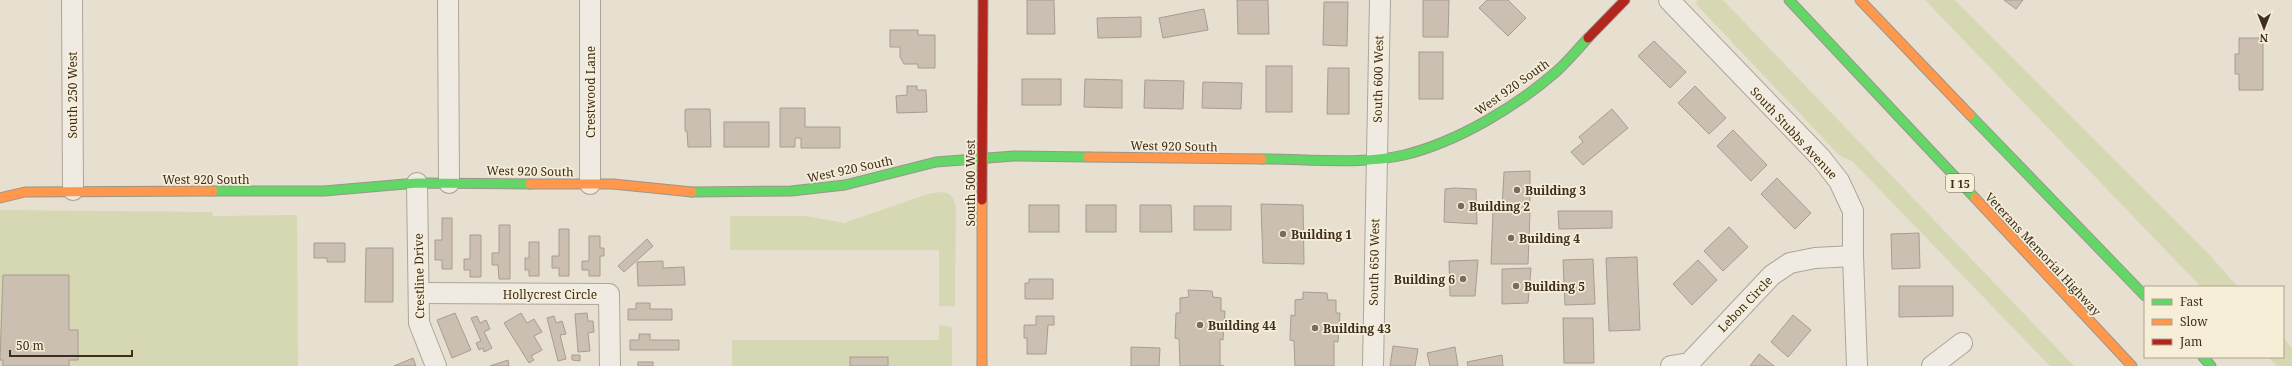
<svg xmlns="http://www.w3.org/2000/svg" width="2292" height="366" font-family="'Noto Serif',serif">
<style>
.green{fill:#d6d7b3}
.building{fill:#cbbfb2;stroke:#a89c90}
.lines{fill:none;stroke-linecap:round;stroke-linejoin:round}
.street-casing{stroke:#ada599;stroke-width:22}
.fast-casing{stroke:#9c958a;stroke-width:11}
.slow-casing{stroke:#9c958a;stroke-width:11}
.jam-casing{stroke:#9c958a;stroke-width:11}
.street{stroke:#efebe3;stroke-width:20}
.fast{stroke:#63d668;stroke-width:9}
.slow{stroke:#ff974d;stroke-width:9}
.jam{stroke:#b3261e;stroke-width:9}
.poi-dot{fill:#786c5e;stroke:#f7eed8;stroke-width:1.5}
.labels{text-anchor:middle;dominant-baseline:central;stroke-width:3.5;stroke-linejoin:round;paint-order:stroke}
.shield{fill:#f7eed8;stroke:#756857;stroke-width:1}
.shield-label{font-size:11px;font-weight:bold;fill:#3d2e20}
.street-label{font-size:12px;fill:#3d2e20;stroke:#f7eed8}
.poi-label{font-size:12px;font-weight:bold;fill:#3d2e20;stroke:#f7eed8;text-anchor:start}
</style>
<rect width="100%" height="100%" fill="#e7e0d1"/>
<g class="green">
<path d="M1698 0H1723L2074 366H2050L1853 162 1839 155 1695 3Z"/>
<path d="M1925 0H1955L2207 252 2238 287H2201Z"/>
<path d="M941 192C952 193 953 197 956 207L955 306H939V250H730V216H806L844 223 928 194Z"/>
<path d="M0 210 212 212 213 216 297 215 298 366H0Z"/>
<path d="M939 325 952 327V366H732V340H939Z"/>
<path d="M2283 337 2292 348V366H2277L2268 357H2283Z"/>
</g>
<g class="building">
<path d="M1027 0H1054L1055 34H1027Z"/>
<path d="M1237 0H1268L1269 34H1238Z"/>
<path d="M1423 0H1449L1448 37H1423Z"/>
<path d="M1487 0H1508L1526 18 1508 36 1479 8Z"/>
<path d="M2004 0H2023L2016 9Z"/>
<path d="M1324 2H1348L1347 46 1323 45Z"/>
<path d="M1204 9 1208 30 1163 38 1159 18Z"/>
<path d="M1141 17V37L1098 38 1097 18Z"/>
<path d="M890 30H918V35H935V68H918V64H904L900 57V47H890Z"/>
<path d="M2239 38H2263V90H2239V74H2235V54H2239Z"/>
<path d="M1654 41 1686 72 1670 88 1638 56Z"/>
<rect x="1419" y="52" width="24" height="47"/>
<rect x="1266" y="66" width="26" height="46"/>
<path d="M1328 68H1349V114H1327Z"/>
<rect x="1022" y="79" width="39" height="26"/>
<path d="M1085 79 1122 80V108L1084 107Z"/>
<path d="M1145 80 1184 81 1183 109 1144 108Z"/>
<path d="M1203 82 1242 83 1241 109 1202 108Z"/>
<path d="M907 86H917V90H926L927 112 897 113 896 96 907 95Z"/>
<path d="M1695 86 1726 118 1709 134 1678 103Z"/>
<path d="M780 108H805V127H840V148H801V138H795V147H780Z"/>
<path d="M687 109H710L711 147H688L687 131H685V110Z"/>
<path d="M1612 109 1628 128 1583 165 1571 152 1583 142 1579 137Z"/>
<rect x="724" y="122" width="45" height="25"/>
<path d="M1733 130 1767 165 1751 181 1717 146Z"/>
<path d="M1530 171V208H1502L1504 172Z"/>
<path d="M1777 178 1811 213 1795 229 1761 194Z"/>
<path d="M1454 188 1476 189 1477 224 1444 222 1445 189Z"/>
<path d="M1261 204 1303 205 1304 264 1263 263Z"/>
<rect x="1029" y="205" width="30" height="27"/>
<rect x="1086" y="205" width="30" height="27"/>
<path d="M1140 205H1171L1172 232H1140Z"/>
<rect x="1194" y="206" width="37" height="24"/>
<path d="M1493 211 1530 212 1528 264H1491Z"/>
<path d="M1558 211H1612V228L1559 229Z"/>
<path d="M442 218H452V269H442V260H435V240H442Z"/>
<path d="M499 225H510V279H499L498 265H492V253H499Z"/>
<path d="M1729 227 1748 247 1723 271 1704 251Z"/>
<path d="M559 229H569V276H559V268H552V256H559Z"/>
<path d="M1919 233 1920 268 1892 269 1891 234Z"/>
<path d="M470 235H481V277H470V270H464V259H470Z"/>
<path d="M589 236H600V248H604V256H600V276H589V270H582V261H589Z"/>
<path d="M647 239 653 246 624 272 618 266Z"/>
<path d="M529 242H539V276H529V270H525V258H529Z"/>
<path d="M314 243H345V262H327V258H314Z"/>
<path d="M366 248H393V302H365Z"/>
<path d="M1637 257 1640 330 1609 331 1606 258Z"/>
<path d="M1593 259 1595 304 1565 305 1563 260Z"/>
<path d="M1478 260 1475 296H1450L1449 261Z"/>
<path d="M1698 260 1717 280 1692 305 1673 284Z"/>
<path d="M663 261V268L684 267 685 285 638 286 637 262Z"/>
<path d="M1531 268 1528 303 1502 304V269Z"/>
<path d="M3 275H69V330H78V360H69V366H3V360H0Z"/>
<path d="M1029 279H1053V299H1025V283H1029Z"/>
<path d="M1899 286H1953V316L1899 317Z"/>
<path d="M1188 290 1212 291 1213 297 1221 298V311H1225L1223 340 1220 339V365L1224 366H1180L1179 339 1175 338 1176 313H1180V298L1189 297Z"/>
<path d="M1303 292 1327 293 1328 300H1336V313H1340L1338 342 1334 341V366H1295L1294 341 1290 340 1291 315 1295 316V300L1303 299Z"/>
<path d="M636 303H650V309H672V320H628V309H636Z"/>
<path d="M455 313 471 350 452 358 437 320Z"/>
<path d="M521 313 527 323 534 319 542 332 534 336 542 350 531 356 534 360 529 363 504 323Z"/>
<path d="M587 313 588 321H593L594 332 588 333 590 351 578 352 575 314Z"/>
<path d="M1793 315 1811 330 1788 357 1771 342Z"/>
<path d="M477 316 480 323 486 320 490 329 484 332 492 348 484 352 483 348 479 350 476 343 481 341 471 318Z"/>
<path d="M554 316 556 323 562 321 566 334 560 335 566 359 558 361 547 318Z"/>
<path d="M1036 316H1054V325H1048L1046 354H1027V338H1024V325H1036Z"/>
<path d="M1563 318H1593L1594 363H1564Z"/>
<path d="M639 334H650V340H679V350H630V340H639Z"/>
<path d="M1393 346 1418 349 1415 366H1390Z"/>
<path d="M1131 347 1160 348 1159 366H1131Z"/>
<path d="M1455 347 1458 366H1430L1427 353Z"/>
<path d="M1759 354 1774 366H1750Z"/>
<path d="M572 355H580V361L572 360Z"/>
<path d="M1502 355 1503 366H1468L1467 362Z"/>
<rect x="850" y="357" width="38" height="9"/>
<path d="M413 358 416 366H394Z"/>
<path d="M508 360 509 366H490Z"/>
<rect x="638" y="362" width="15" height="4"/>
</g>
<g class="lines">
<g class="street-casing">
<g id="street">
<path d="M72 0 73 190"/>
<path d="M448 0 449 183"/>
<path d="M1669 0 1821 158 1839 181 1853 211V256L1857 366"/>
<path d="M417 183 419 323 436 366"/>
<path d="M590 184V0"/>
<path d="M420 293 609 294 610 366"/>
<path d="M1373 366 1380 0"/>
<path d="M1671 366 1689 363 1772 275 1790 263 1815 258 1853 256"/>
<path d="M1932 366 1962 343"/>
</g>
</g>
<g class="fast-casing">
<g id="fast">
<path d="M1789 0 1975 198"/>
<path d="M1970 115 2145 296"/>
<path d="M1262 159C1306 159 1362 165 1404 155 1457 142 1516 107 1557 71 1568 61 1578 49 1588 38"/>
<path d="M213 191H324L417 183 530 184"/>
<path d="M692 192 791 191 845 185 936 162 1014 156 1088 157"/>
<path d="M2203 357 2211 366"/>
</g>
</g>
<g class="slow-casing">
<g id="slow">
<path d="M1860 0 1970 115"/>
<path d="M1088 157 1262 159"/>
<path d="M530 184H613L692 192"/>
<path d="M0 198 25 192 213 191"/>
<path d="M1975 198 2132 366"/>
<path d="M982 366V200"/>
</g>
</g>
<g class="jam-casing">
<g id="jam">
<path d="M1588 38 1625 0"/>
<path d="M982 200 983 0"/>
</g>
</g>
<use href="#street" class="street"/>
<use href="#fast" class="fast"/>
<use href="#slow" class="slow"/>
<use href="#jam" class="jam"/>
</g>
<g class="poi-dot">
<circle cx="1517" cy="190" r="4"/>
<circle cx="1461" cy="206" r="4"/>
<circle cx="1283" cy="234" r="4"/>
<circle cx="1511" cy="238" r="4"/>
<circle cx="1463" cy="279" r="4"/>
<circle cx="1516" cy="286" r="4"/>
<circle cx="1200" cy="325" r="4"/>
<circle cx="1315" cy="328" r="4"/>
</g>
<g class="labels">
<rect class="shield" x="1946" y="174" width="28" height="18" rx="3"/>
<g class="shield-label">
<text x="1960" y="183">I 15</text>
</g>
<g class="street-label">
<text transform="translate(1378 79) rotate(-89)">South 600 West</text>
<text transform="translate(1512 87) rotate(-35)">West 920 South</text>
<text transform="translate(590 92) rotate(-90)">Crestwood Lane</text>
<text transform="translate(72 95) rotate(-90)">South 250 West</text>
<text transform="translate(1794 133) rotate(47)">South Stubbs Avenue</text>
<text transform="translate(1174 146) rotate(1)">West 920 South</text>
<text transform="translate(850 169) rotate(-12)">West 920 South</text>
<text transform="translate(530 171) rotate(1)">West 920 South</text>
<text x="206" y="179">West 920 South</text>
<text transform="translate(970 183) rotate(-90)">South 500 West</text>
<text transform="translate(2043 254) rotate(47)">Veterans Memorial Highway</text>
<text transform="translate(1374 262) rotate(-89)">South 650 West</text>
<text transform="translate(419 276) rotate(-91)">Crestline Drive</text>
<text x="550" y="294">Hollycrest Circle</text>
<text transform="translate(1745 304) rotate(-46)">Lebon Circle</text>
</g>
<g class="poi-label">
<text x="1525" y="190">Building 3</text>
<text x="1469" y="206">Building 2</text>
<text x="1291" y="234">Building 1</text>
<text x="1519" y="238">Building 4</text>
<text x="1455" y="279" text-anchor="end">Building 6</text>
<text x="1524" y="286">Building 5</text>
<text x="1208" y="325">Building 44</text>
<text x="1323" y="328">Building 43</text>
</g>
</g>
<rect x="2144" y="286" width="140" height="72" fill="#f7eed8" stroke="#ada18e"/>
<rect x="2152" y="299" width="20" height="6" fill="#63d668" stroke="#ada18e"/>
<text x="2180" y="306" font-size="12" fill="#3d2e20">Fast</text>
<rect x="2152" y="319" width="20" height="6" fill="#ff974d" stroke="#ada18e"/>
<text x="2180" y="326" font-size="12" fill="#3d2e20">Slow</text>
<rect x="2152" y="339" width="20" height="6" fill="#b3261e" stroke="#ada18e"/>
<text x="2180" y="346" font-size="12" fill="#3d2e20">Jam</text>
<g transform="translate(2264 28) rotate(180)" stroke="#f7eed8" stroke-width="3" paint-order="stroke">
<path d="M0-3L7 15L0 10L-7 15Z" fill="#3d2e20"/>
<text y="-6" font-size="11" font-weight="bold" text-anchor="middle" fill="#3d2e20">N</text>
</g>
<path d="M10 350v6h122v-6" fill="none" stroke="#3d2e20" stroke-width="2"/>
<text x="16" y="350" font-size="12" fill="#3d2e20" stroke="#f7eed8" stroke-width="3" paint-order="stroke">50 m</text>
</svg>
